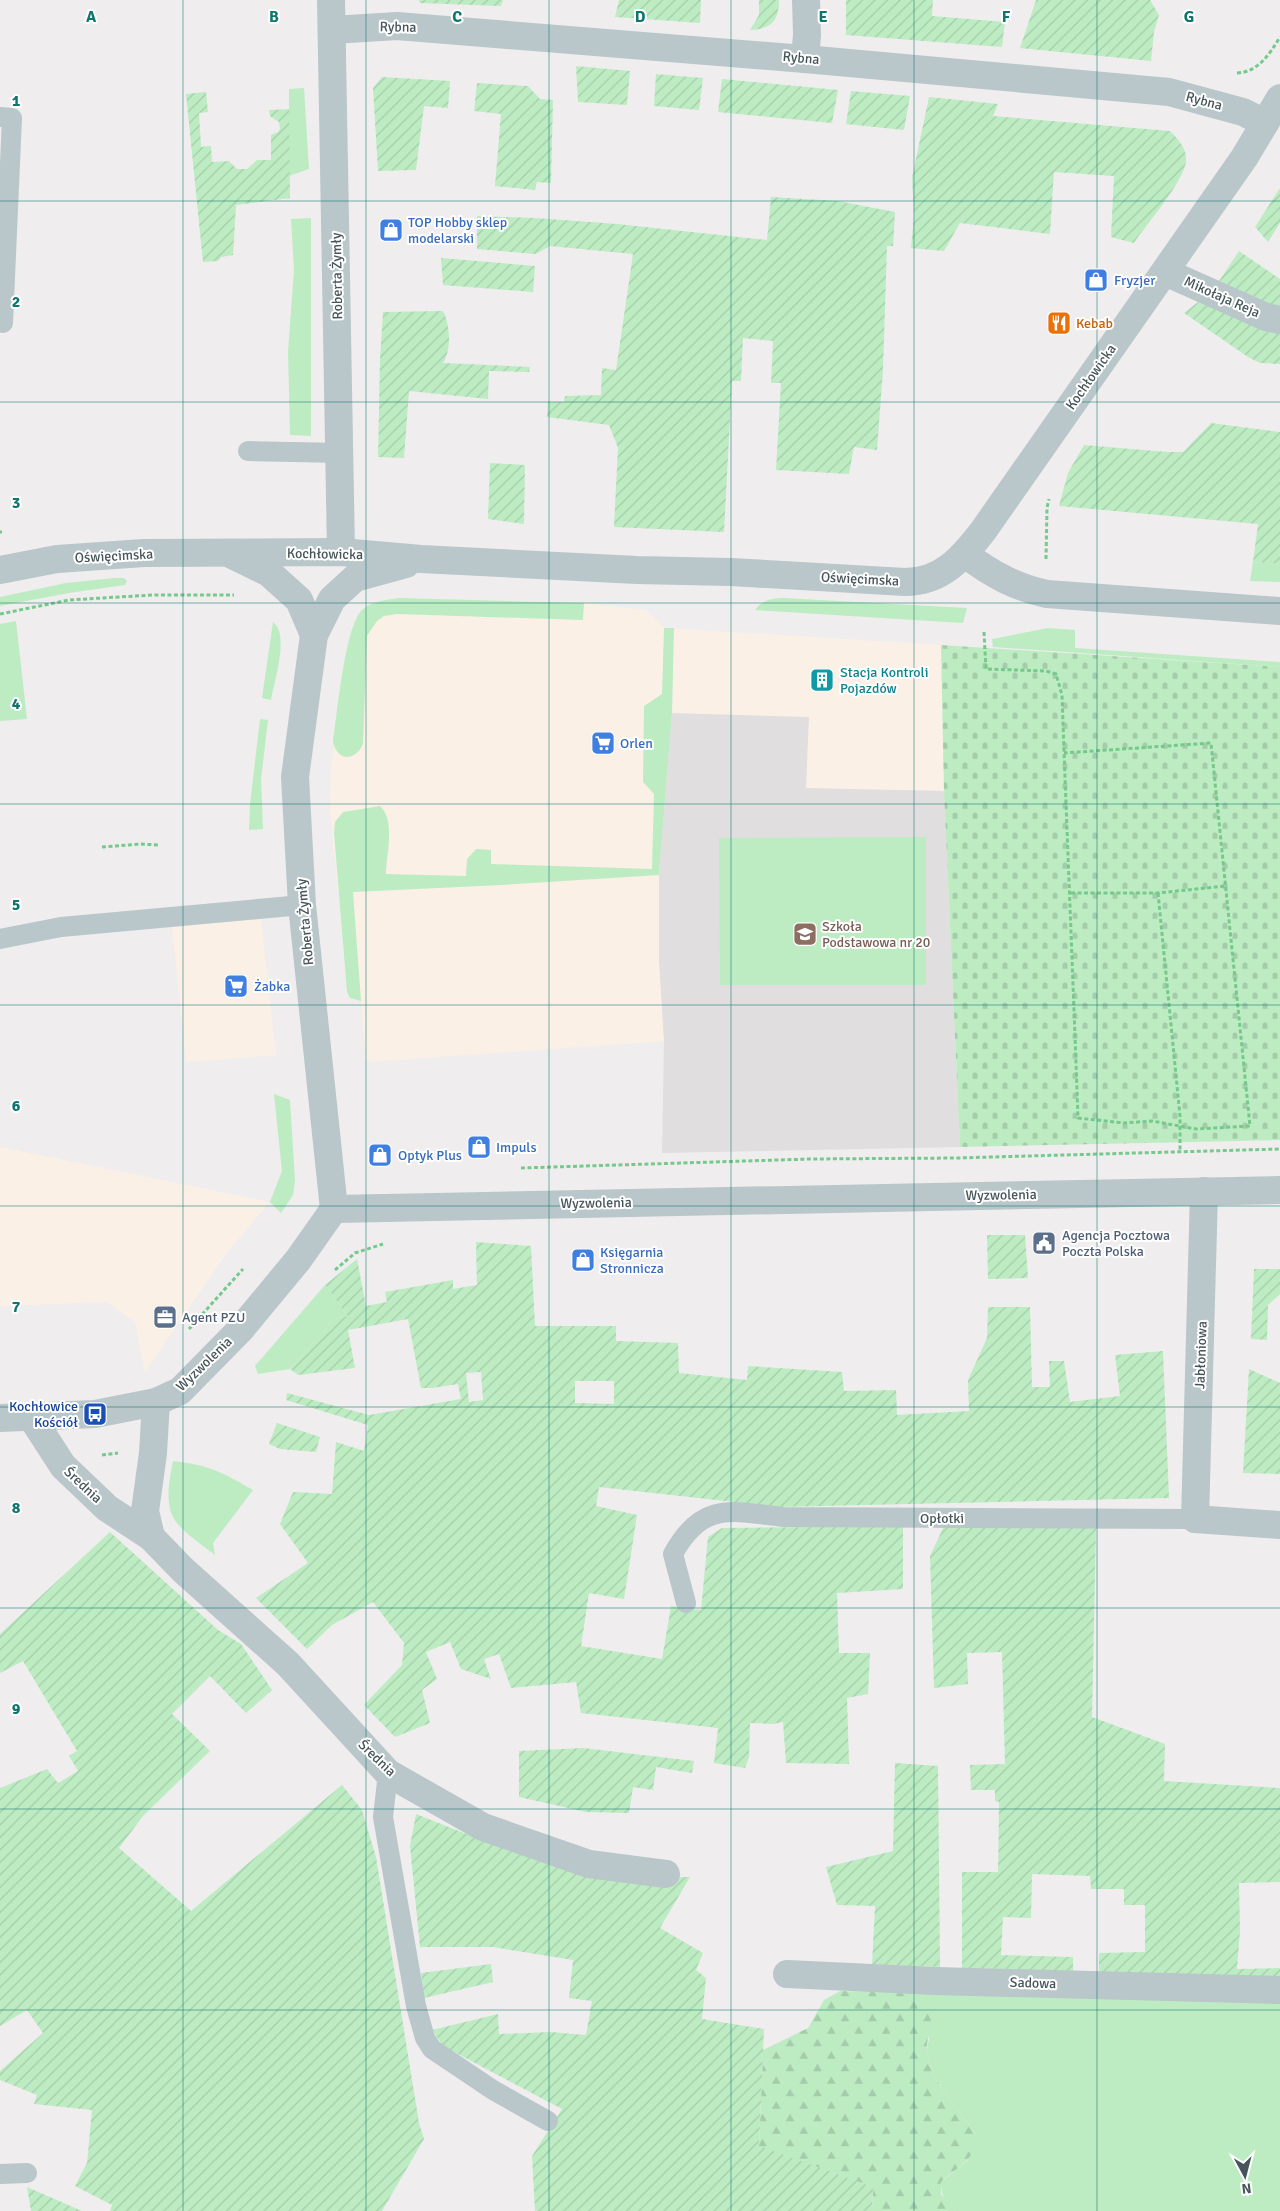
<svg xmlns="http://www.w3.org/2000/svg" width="1280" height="2211" font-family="Signika,sans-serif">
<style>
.commercial{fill:#fbf0e6}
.education{fill:#e1dedf}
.grass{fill:#bdecc3}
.forest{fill:url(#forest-firs)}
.cemetery{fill:url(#cemetery-stones)}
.garden{fill:url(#garden-furrows);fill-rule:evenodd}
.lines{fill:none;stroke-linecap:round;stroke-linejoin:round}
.path{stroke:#76c98c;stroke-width:3;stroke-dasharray:4 2.5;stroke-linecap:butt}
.service{stroke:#b9c6ca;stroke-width:20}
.minor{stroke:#b9c6ca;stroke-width:28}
.tertiary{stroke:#b9c6ca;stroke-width:28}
.grid{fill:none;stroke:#0f766e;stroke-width:1;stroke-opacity:0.55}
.labels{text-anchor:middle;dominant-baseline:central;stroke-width:4;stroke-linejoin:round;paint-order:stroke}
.street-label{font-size:14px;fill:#46555a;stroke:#fff}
.shop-label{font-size:14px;fill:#366cbe;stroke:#fff;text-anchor:start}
.food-label{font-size:14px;fill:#c56008;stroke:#fff;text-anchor:start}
.culture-label{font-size:14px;fill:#0d838f;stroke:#fff;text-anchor:start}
.education-label{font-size:14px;fill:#785e54;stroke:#fff;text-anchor:start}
.service-label{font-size:14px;fill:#4e5e75;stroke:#fff;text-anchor:start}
.transit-label{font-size:14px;fill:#164399;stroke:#fff;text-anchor:end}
.grid-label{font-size:16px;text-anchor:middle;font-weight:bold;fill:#0f766e;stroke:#fff;stroke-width:4;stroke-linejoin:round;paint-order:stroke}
</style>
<defs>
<pattern id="forest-firs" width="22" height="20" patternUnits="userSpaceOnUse" patternTransform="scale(1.25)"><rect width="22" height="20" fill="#bdecc3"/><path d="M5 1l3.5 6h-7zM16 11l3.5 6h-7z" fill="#a4ccaa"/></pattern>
<pattern id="cemetery-stones" width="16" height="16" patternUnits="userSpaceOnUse" patternTransform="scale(1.25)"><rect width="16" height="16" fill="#bdecc3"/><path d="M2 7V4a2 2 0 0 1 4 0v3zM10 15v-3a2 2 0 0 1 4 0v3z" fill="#a4ccaa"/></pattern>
<pattern id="garden-furrows" width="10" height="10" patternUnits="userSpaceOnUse" patternTransform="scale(1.25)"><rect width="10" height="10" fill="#bdecc3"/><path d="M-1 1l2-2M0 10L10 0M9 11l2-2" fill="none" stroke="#a4ccaa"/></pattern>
</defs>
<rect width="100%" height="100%" fill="#f0edee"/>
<g class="commercial">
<path d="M399 598 584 603 646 610 664 628 941 645 944 791 806 788 808 718 672 713 673 648 659 875V945L664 1041 366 1062 352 892H338L330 809 331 768 350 636 356 617 371 604Z"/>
<path d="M261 919 276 1055 186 1062 172 927Z"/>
<path d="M0 1147 270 1202 228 1251 145 1372 135 1322 107 1302 0 1306Z"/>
</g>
<path class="education" d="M672 713 809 717 806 788 944 791 960 1147 662 1153 664 1041 659 960V875Z"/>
<g class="grass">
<path d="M304 88 309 169 289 176V89Z"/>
<path d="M311 218V436L290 435 288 351 294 270 291 219Z"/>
<path d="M1253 562 1280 564V582L1250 581Z"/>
<path d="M114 578H124L127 581 125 585 69 593 0 606V597L66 583Z"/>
<path d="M399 598 584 603 583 620 397 614 384 616 377 621 367 636 363 744C355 762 337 761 333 742 337 715 345 626 362 610 372 601 386 600 399 598Z"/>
<path d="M784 598 967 608 963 623 755 610C762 600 773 598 784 598Z"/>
<path d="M16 621 27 719 0 721V624Z"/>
<path d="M273 622C290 634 274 682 271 700L262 698Z"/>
<path d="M664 628H674L672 713 659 875 502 885 353 892 361 1001 350 998 347 992 334 833 335 822 343 812 380 806C396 821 386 854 386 874L466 876 467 859 476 849 491 850V864L652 869 654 794 643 782 644 706 662 694Z"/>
<path d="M1048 628 1075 630V648L1280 662V667L993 647 992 639Z"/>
<path d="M260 719 268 720 261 779 263 829 249 830 250 804Z"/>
<path d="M926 837V985H720L719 838Z"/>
<path d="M274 1094 290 1100 295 1181 293 1195 281 1213 270 1202 282 1171Z"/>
<path d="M325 1285 348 1316 334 1319 290 1369 258 1374 255 1366Z"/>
<path d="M173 1461C209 1465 222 1472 253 1490L213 1543 215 1555C203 1546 177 1528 172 1515 165 1499 170 1477 173 1461Z"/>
<path d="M917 1993 1280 2003V2211H955C945 2204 941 2194 941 2182L967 2161 977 2136 933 2076 926 2051 929 2039Z"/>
</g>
<path class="forest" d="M840 1991 917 1993 928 2001 931 2019 926 2051 933 2076 977 2136C976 2160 957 2167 941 2182V2194L955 2211H872L873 2187 759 2147 763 2050 808 2028 824 2000Z"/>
<path class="cemetery" d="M941 645 1280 667V1140L960 1147 944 791Z"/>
<g class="garden">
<path d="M419 0H503L501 6 420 3Z"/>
<path d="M619 0H701L700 23 615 17Z"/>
<path d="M759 0H779C779 21 771 29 750 30L759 15Z"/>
<path d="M846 0H933L932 16 1005 22 1002 47 846 35Z"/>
<path d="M1036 0H1150L1159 15 1154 32 1151 61 1020 48Z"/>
<path d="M576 66 630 71 627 105 578 102Z"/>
<path d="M656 74 703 78 699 110 654 106Z"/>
<path d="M382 77 450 81 448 108 424 106 416 170 378 171 373 88Z"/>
<path d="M722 79 838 90 832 123 718 112Z"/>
<path d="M477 83 528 86 540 99 553 100 551 183 537 182 535 190 495 186 501 114 474 111Z"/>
<path d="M851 91 910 96 904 130 846 124Z"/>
<path d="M206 92 208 112 199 113 201 147 211 146 212 162 229 161 237 169H247L257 160H271V135L278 132 280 129 279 122 270 116 269 110 289 109 290 198 236 205 233 255 221 257 218 261 203 262 186 94Z"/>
<path d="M929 97 998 104 993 116 1170 131C1178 139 1187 148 1186 161 1185 180 1146 225 1134 243L1111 237 1114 176 1054 172 1050 234 960 223 944 251 911 248 914 215 912 178Z"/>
<path d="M1280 188V223L1268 242 1255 227Z"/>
<path d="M771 197 838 201 895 212 893 246H887L883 370 877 450 854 447 849 474 776 470 781 383H771L773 341 743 338 741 381H732L724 532 614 527 618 448 609 425 547 417 548 402H564L565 396 601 395 602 368 616 370 633 254 550 246 536 254 477 249V216L535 218 617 224 767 240Z"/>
<path d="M1239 251 1280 279V309L1219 281Z"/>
<path d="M441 258 535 266 533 292 443 285Z"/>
<path d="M1198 302 1265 329 1280 332V364L1260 363 1248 357 1184 313Z"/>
<path d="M443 311C450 324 452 349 443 363L530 367 529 372 489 371 488 399 409 391 404 458 378 457 380 359 383 312Z"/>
<path d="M1211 423 1280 432V564L1253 562 1258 524 1059 506 1068 473 1084 445 1167 452H1183Z"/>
<path d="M490 463 525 465 524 524 488 519Z"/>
<path d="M987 1235H1025L1028 1278 988 1279Z"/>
<path d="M476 1242 531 1246 535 1326H616V1341L678 1343 679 1373 747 1380 748 1366 842 1372 844 1391 896 1390 897 1415 969 1411 968 1380 987 1338 988 1307H1030L1032 1387H1050L1049 1361H1064L1070 1402 1120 1396 1115 1355 1163 1351 1169 1498 779 1507 599 1487 596 1506 637 1515 624 1599 589 1593 581 1646 662 1659 671 1606 701 1610 708 1537 722 1528 903 1526V1589L837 1593 839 1653H870L868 1694 847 1698 849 1764 786 1763 783 1722 773 1724 750 1723 749 1757 745 1768 714 1763 718 1728 581 1713 576 1682 511 1688 499 1654 484 1659 491 1679 461 1669 450 1642 426 1652 437 1679 422 1690 430 1723 395 1737 364 1705 402 1665 404 1643 373 1602 332 1625 307 1649 256 1598 308 1563 280 1524 293 1492 332 1494 336 1442 364 1451 368 1425 286 1400 287 1393 369 1415 461 1399 458 1384 432 1388H421L408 1319 348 1330 355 1368 298 1375 290 1369 334 1319 348 1316 325 1285 357 1259 366 1306 387 1302 385 1292 453 1280V1289L477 1285ZM481 1372 483 1400 469 1402 466 1373ZM575 1381H614V1404L575 1403Z"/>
<path d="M1254 1269H1280V1294L1268 1305 1267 1340 1251 1339Z"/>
<path d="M1249 1369 1280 1383V1474L1243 1473Z"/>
<path d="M277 1423 320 1437 316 1452 280 1449 269 1444Z"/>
<path d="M944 1526 1096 1528 1092 1717 1165 1744 1164 1781 1280 1788V1882L1239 1883 1240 1931 1237 1969 1280 1968V1978L1099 1972V1953L1145 1952V1905H1124V1889H1091L1090 1876 1032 1874 1031 1918 1003 1917 1001 1955 1073 1957V1971L962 1968V1872H998L999 1802 995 1801V1790H971L970 1765 1005 1764 1002 1652 967 1653 968 1684 934 1688 930 1556Z"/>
<path d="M110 1532 218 1630 241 1644 272 1690 246 1713 210 1676 172 1714 210 1751 143 1816 119 1848 191 1911 342 1785 362 1810 376 1857 419 2123 424 2139 382 2211H110L112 2205 75 2186 87 2163 92 2110 34 2104 37 2095 0 2080V2071L43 2033 27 2010 0 2026V1788L47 1769 58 1783 78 1771 69 1756 77 1751 23 1661 0 1673V1634Z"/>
<path d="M583 1748 694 1761 692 1773 656 1767 653 1790 633 1787 629 1813 586 1812 519 1797V1751Z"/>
<path d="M895 1763 938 1766 940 1967 872 1965 875 1906 837 1905 826 1867 893 1851Z"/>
<path d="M416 1814 479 1839 614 1878 690 1877 660 1928 703 1953 696 1970 706 1978 702 2019 764 2029 759 2146 873 2187 872 2211H535L532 2156 562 2109 443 2046 432 2030 498 2014 499 2034 551 2032 586 2035 592 2001 569 1998 573 1960 493 1947H420L410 1846Z"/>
<path d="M491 1964 493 1982 424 1998 421 1973Z"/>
<path d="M27 2187 82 2211H31Z"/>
</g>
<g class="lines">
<g class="path">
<path d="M1237 73C1258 72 1269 55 1280 37"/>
<path d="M0 532H2"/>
<path d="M1046 559 1047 508 1049 499"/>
<path d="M0 614 69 600 152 595H234"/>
<path d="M984 632 986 669 1046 671 1056 674 1062 695C1067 836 1073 977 1078 1118L1124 1123 1152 1121 1196 1129 1250 1126 1211 743 1064 753"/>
<path d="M102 847 140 844 159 845"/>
<path d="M1071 893H1158L1226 886"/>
<path d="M1158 893 1180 1116V1151"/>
<path d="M521 1168 810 1159 956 1158 1280 1149"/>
<path d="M335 1270 355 1253 383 1244"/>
<path d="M189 1329 243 1269"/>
<path d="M102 1455 118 1453"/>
</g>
<g class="service">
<path d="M0 117 12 118 3 323"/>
<path d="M248 451 341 453"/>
<path d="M0 939 61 927 302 905"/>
<path d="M686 1603 673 1554C702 1501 731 1511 783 1517L1195 1519"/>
<path d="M388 1773 383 1817 416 2006 425 2038 432 2049 493 2090 548 2121"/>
<path d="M0 2174 27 2173"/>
</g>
<g class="minor">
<path d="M331 0 341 552"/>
<path d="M332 30 397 26 805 59 1169 92 1243 112 1265 123"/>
<path d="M805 59 807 35 806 0"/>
<path d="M1165 272 1266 317 1280 320"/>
<path d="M965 554C991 574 1015 587 1047 594L1280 611"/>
<path d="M1204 1191 1195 1519 1280 1525"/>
<path d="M32 1418 63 1466 107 1508 151 1537 145 1511 153 1453 156 1402"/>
<path d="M151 1537 183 1570 288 1664 388 1773 483 1827 589 1864 666 1874"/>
<path d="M787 1974 935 1981 1280 1990"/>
</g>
<g class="tertiary">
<path d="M232 555 269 573 299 600 314 635"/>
<path d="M0 570 57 559 144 553 341 552 421 559 637 570 731 572 905 582C942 582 962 558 983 531L1244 158 1280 98"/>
<path d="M334 1209 1280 1190"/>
<path d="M334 1209 302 905 295 777 314 635 332 599 355 578 406 564"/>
<path d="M0 1418 95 1414 156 1402 180 1391 240 1330 298 1260 334 1209"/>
</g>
</g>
<path class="grid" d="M183 0V2211M366 0V2211M549 0V2211M731 0V2211M914 0V2211M1097 0V2211M0 201H1280M0 402H1280M0 603H1280M0 804H1280M0 1005H1280M0 1206H1280M0 1407H1280M0 1608H1280M0 1809H1280M0 2010H1280"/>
<defs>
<g id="shop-square" transform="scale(1.25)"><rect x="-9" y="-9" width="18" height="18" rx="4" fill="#3f7fe0" stroke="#fff"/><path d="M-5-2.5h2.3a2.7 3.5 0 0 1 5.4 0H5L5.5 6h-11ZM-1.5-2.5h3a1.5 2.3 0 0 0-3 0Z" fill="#fff"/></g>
<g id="restaurant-square" transform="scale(1.25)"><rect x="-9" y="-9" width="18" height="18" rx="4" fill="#e8710a" stroke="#fff"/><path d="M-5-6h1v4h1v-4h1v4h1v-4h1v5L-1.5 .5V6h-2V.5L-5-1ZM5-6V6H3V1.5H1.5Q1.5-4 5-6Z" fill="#fff"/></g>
<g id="building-square" transform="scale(1.25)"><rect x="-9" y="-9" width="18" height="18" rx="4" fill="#0f9aa8" stroke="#fff"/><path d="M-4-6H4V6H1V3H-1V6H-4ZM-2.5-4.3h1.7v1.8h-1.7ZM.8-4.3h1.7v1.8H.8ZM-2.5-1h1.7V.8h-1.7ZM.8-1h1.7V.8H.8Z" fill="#fff"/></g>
<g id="supermarket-square" transform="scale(1.25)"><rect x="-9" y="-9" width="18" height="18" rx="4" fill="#3f7fe0" stroke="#fff"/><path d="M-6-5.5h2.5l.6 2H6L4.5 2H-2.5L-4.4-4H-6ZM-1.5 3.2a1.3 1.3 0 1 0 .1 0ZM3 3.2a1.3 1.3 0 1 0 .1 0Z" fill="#fff"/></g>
<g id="school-square" transform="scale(1.25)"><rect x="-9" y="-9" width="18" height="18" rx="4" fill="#8d6e63" stroke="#fff"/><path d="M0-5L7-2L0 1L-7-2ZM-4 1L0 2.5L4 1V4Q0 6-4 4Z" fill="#fff"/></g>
<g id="civic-square" transform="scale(1.25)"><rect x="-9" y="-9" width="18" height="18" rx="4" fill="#5c6f8a" stroke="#fff"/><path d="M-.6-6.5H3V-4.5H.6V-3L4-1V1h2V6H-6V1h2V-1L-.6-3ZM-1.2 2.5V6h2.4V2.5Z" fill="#fff"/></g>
<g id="office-square" transform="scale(1.25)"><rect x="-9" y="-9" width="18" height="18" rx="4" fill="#5c6f8a" stroke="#fff"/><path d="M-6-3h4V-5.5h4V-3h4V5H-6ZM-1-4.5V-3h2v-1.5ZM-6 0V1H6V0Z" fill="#fff"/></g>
<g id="bus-square" transform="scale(1.25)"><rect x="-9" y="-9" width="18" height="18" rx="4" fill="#1a4fb4" stroke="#fff"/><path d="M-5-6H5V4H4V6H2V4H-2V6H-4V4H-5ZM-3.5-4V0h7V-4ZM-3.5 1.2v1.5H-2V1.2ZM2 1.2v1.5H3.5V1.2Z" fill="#fff"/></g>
</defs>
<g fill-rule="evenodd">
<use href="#shop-square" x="391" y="230"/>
<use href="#shop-square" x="1096" y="280"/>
<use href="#restaurant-square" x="1059" y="323"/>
<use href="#building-square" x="822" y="680"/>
<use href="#supermarket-square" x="603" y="743"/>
<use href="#school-square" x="805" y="934"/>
<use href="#supermarket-square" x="236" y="986"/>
<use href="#shop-square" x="479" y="1147"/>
<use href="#shop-square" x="380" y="1155"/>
<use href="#civic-square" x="1044" y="1243"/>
<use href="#shop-square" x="583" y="1260"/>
<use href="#office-square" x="165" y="1317"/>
<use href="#bus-square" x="95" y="1414"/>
</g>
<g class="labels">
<g class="street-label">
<text transform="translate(398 27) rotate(1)">Rybna</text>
<text transform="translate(801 58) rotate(5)">Rybna</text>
<text transform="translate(1204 101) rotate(15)">Rybna</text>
<text transform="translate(337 276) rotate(-91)">Roberta Żymły</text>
<text transform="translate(1222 297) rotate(24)">Mikołaja Reja</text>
<text transform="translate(1091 377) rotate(-55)">Kochłowicka</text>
<text transform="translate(325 554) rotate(1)">Kochłowicka</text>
<text transform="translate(114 556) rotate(-3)">Oświęcimska</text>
<text transform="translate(860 579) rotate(3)">Oświęcimska</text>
<text transform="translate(305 922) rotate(-95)">Roberta Żymły</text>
<text transform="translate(1001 1195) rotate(-1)">Wyzwolenia</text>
<text transform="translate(596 1203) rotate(-1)">Wyzwolenia</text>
<text transform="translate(1201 1355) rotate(-88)">Jabłoniowa</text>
<text transform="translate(204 1364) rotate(-44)">Wyzwolenia</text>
<text transform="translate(83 1485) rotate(43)">Średnia</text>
<text x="942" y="1518">Opłotki</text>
<text transform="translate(377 1758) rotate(44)">Średnia</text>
<text transform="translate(1033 1983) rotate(2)">Sadowa</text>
</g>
<g class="shop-label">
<text x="408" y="222">TOP Hobby sklep<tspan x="408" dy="16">modelarski</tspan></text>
<text x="1114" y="280">Fryzjer</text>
<text x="620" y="743">Orlen</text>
<text x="254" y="986">Żabka</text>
<text x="496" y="1147">Impuls</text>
<text x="398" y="1155">Optyk Plus</text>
<text x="600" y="1252">Księgarnia<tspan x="600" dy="16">Stronnicza</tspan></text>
</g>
<g class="food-label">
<text x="1076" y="323">Kebab</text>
</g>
<g class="culture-label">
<text x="840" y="672">Stacja Kontroli<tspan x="840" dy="16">Pojazdów</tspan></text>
</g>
<g class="education-label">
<text x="822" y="926">Szkoła<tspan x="822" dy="16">Podstawowa nr 20</tspan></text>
</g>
<g class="service-label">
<text x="1062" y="1235">Agencja Pocztowa<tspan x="1062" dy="16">Poczta Polska</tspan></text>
<text x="182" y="1317">Agent PZU</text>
</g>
<g class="transit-label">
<text x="78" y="1406">Kochłowice<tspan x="78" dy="16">Kościół</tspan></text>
</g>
</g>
<g class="grid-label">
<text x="91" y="22">A</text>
<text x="274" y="22">B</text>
<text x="457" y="22">C</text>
<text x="640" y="22">D</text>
<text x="823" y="22">E</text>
<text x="1006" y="22">F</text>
<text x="1189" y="22">G</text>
<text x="16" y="106">1</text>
<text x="16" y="307">2</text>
<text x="16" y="508">3</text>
<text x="16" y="709">4</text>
<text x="16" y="910">5</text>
<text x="16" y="1111">6</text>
<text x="16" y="1312">7</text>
<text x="16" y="1513">8</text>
<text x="16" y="1714">9</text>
</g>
<g transform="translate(1245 2176) rotate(173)" stroke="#ffffff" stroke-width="4" paint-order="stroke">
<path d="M0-4L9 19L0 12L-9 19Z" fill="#46555a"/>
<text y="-8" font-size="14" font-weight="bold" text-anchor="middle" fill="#46555a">N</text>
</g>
</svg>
